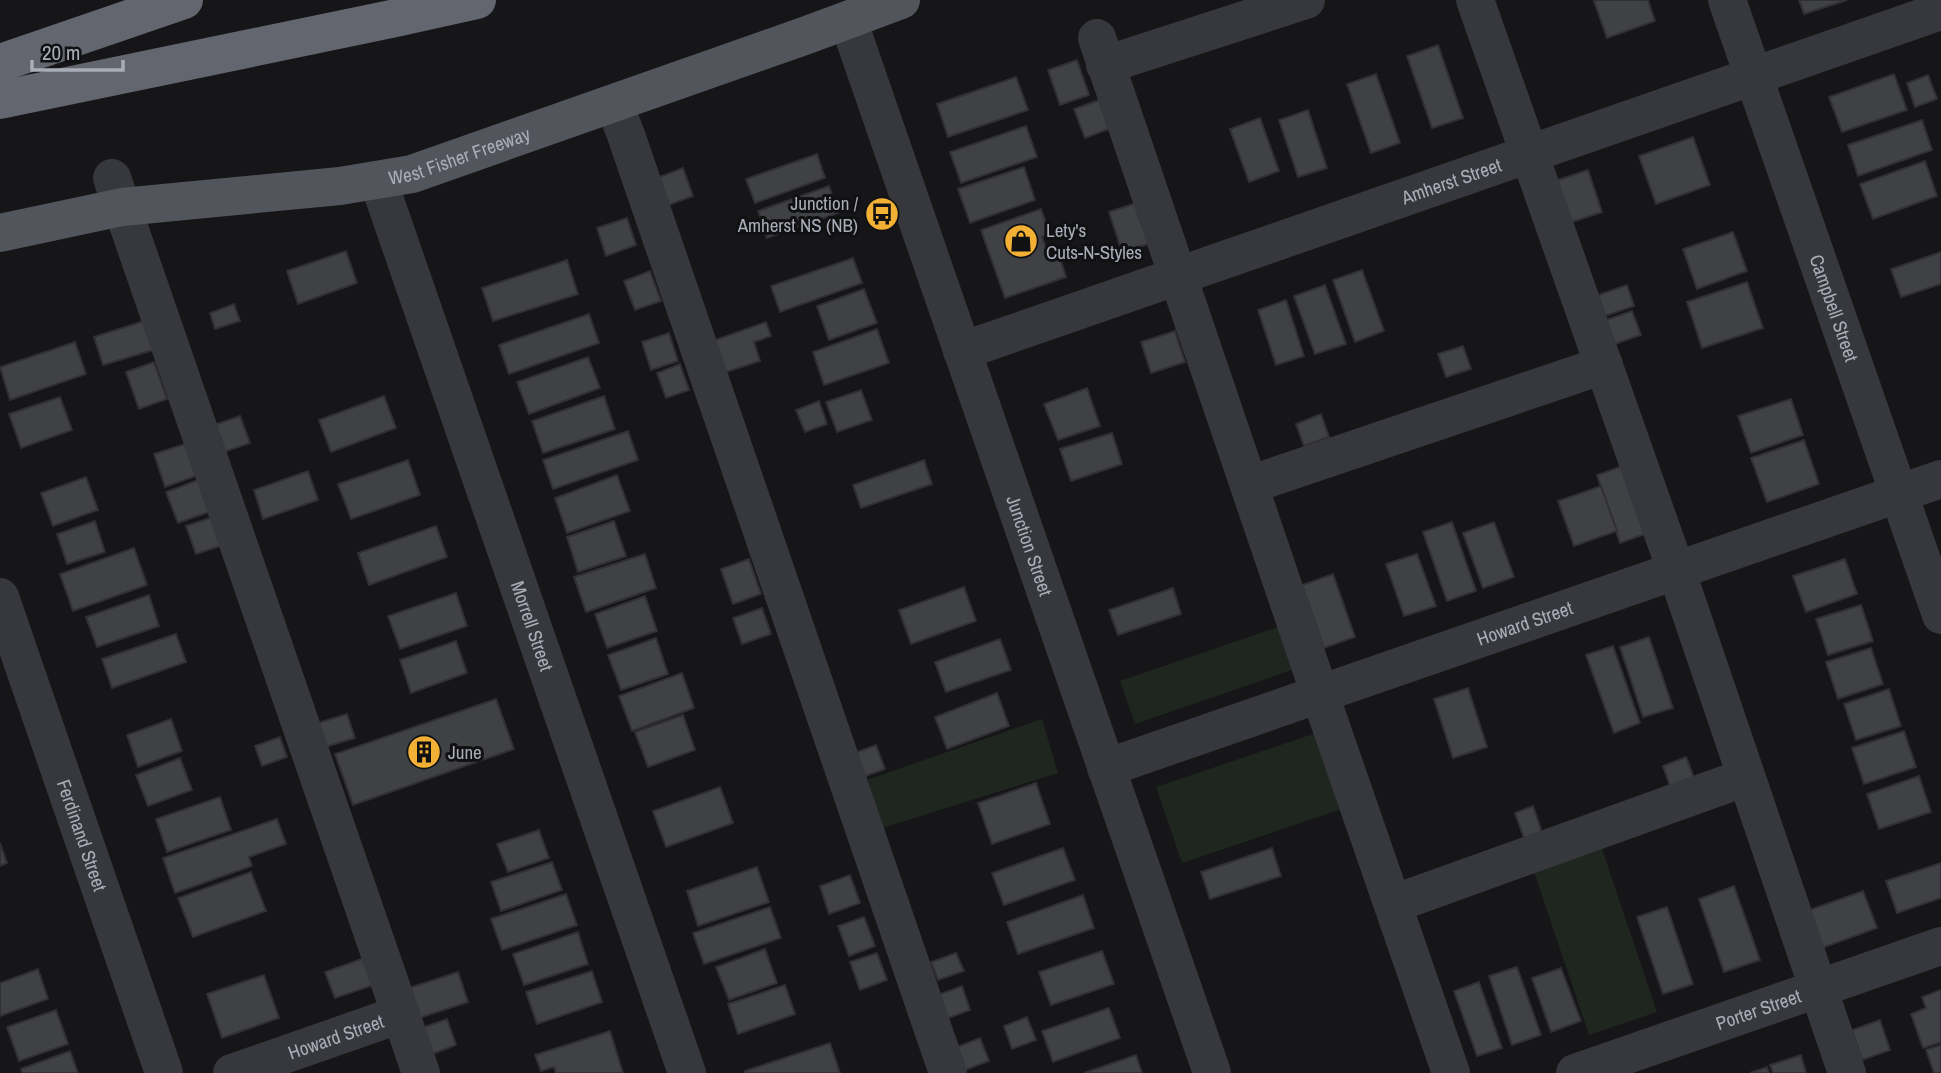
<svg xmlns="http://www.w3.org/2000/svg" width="1941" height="1073" font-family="'Archivo Narrow',sans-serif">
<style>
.green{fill:#1e261f}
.building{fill:#404145;stroke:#303034;stroke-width:2}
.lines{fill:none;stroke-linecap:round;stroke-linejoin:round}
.minor{stroke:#37383d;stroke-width:38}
.major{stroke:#53555c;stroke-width:38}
.highway{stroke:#63666e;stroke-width:38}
.labels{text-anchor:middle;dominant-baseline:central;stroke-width:6;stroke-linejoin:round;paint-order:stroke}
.street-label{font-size:19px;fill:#a8adb8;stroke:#111113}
.poi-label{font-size:19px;fill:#a8adb8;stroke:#111113;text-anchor:start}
</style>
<rect width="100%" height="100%" fill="#161618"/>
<g class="green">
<path d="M1284 625 1298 668 1135 724 1120 681Z"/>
<path d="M1042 719 1058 773 873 831 858 783Z"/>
<path d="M1322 731 1348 807 1182 863 1156 787Z"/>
<path d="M1601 846 1657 1012 1589 1035 1533 869Z"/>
</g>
<g class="building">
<path d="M1599 0H1648L1655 21 1607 38 1594 1Z"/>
<path d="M1799 0H1847L1804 14Z"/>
<path d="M1438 45 1463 118 1432 128 1407 56Z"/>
<path d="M1077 60 1089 95 1060 105 1048 70Z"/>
<path d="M1376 74 1400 143 1371 153 1347 84Z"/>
<path d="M1894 74 1907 110 1842 132 1829 97Z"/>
<path d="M1928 75 1937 99 1915 107 1907 83Z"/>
<path d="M1016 77 1028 110 948 137 937 104Z"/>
<path d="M1099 100 1109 129 1085 138 1074 109Z"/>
<path d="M1308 110 1327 168 1298 177 1279 120Z"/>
<path d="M1260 118 1279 171 1249 182 1230 129Z"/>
<path d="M1922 120 1932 150 1858 176 1848 145Z"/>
<path d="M1026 126 1037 157 961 183 950 152Z"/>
<path d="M1693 137 1710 185 1656 204 1639 156Z"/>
<path d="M817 154 825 178 755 203 746 179Z"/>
<path d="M1925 161 1937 196 1873 219 1860 184Z"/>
<path d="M1024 167 1035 200 970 223 958 189Z"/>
<path d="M683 168 693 196 669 205 659 177Z"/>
<path d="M1588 170 1602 212 1569 223 1555 181Z"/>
<path d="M829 186 838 213 767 238 758 211Z"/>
<path d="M1139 202 1152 243 1122 252 1109 212Z"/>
<path d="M1041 209 1050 234 1042 237 1049 256 1058 252 1066 277 1005 298 981 230Z"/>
<path d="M627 218 636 245 606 256 597 228Z"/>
<path d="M1733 232 1747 271 1697 289 1683 249Z"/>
<path d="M346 251 357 283 298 304 287 271Z"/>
<path d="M1941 252V284L1901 297 1891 269Z"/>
<path d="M853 258 862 283 780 312 771 286Z"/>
<path d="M567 260 578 294 493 321 482 288Z"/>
<path d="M1362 270 1384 331 1355 342 1333 280Z"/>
<path d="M650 271 661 301 635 310 624 281Z"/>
<path d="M1747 282 1763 328 1702 348 1687 302Z"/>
<path d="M1325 285 1346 344 1315 354 1294 296Z"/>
<path d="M1627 285 1634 306 1605 316 1598 295Z"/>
<path d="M864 289 877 323 829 340 817 306Z"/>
<path d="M1286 300 1304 356 1276 365 1258 310Z"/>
<path d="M234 304 240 321 215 329 210 313Z"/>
<path d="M1632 311 1641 335 1612 345 1603 321Z"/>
<path d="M589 314 599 343 509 374 499 345Z"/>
<path d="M144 321 153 350 103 365 94 337Z"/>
<path d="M766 322 771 336 754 342 760 361 726 372 715 340Z"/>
<path d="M877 329 889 363 824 385 813 352Z"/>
<path d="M1175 331 1185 362 1151 373 1141 342Z"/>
<path d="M669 333 678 361 651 370 642 342Z"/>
<path d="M75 342 86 374 10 400 0 367Z"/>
<path d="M1463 346 1471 369 1446 377 1438 354Z"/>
<path d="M588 357 600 388 529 414 517 382Z"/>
<path d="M154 362 167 399 139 409 126 372Z"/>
<path d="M680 364 689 390 666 398 657 373Z"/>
<path d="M1087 388 1100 426 1058 440 1044 404Z"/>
<path d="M861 390 872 420 837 432 826 402Z"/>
<path d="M384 396 396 428 331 452 319 420Z"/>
<path d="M604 396 615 429 543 453 532 421Z"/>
<path d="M60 397 72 430 21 448 9 414Z"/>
<path d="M1791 399 1803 435 1751 453 1738 416Z"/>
<path d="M819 401 827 424 805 432 796 410Z"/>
<path d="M1321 414 1329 437 1304 446 1296 424Z"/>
<path d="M240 416 250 443 221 453 211 426Z"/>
<path d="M628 431 638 460 553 489 543 460Z"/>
<path d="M1112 433 1122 464 1071 481 1060 449Z"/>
<path d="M1804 440 1819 484 1767 502 1751 458Z"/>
<path d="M185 444 196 476 165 487 154 454Z"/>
<path d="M408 460 420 495 351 519 338 484Z"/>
<path d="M924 460 932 484 861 508 853 485Z"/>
<path d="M1625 465 1648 533 1620 543 1597 475Z"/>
<path d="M308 471 318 500 263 519 254 490Z"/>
<path d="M617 475 630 511 567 533 555 498Z"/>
<path d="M86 477 98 510 53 526 41 493Z"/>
<path d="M198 480 209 512 178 523 166 492Z"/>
<path d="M1601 486 1617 531 1574 546 1558 501Z"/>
<path d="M213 517 223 545 196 554 186 526Z"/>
<path d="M95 521 105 552 67 564 57 534Z"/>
<path d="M614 521 626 556 578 572 567 537Z"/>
<path d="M1452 522 1476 591 1447 601 1423 532Z"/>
<path d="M1494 522 1514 577 1483 588 1463 533Z"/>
<path d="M436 526 447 557 369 585 358 553Z"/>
<path d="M134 548 147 585 73 611 60 574Z"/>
<path d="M645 554 656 588 586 612 574 577Z"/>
<path d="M1417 554 1436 606 1404 616 1386 564Z"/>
<path d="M749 559 761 594 733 604 721 569Z"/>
<path d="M1845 559 1857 594 1806 612 1793 576Z"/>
<path d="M1333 574 1355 637 1324 648 1302 585Z"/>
<path d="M964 587 976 621 911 644 899 610Z"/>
<path d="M1173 588 1181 614 1118 635 1109 610Z"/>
<path d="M456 593 467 626 400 649 388 616Z"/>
<path d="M149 595 159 626 97 647 86 617Z"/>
<path d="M645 596 657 631 607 648 595 614Z"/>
<path d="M1861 605 1873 641 1828 655 1816 619Z"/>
<path d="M762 608 771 634 742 644 733 618Z"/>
<path d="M176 634 186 662 112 688 102 659Z"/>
<path d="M1649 637 1673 708 1643 717 1620 647Z"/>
<path d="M656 638 668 674 621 690 608 655Z"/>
<path d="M1000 639 1011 670 946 692 935 662Z"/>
<path d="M456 641 467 673 411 693 400 660Z"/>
<path d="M1613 646 1640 723 1614 733 1586 655Z"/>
<path d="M1871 648 1883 684 1838 699 1826 662Z"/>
<path d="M682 673 694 708 632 731 619 696Z"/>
<path d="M1468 688 1487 747 1453 758 1434 699Z"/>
<path d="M1889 689 1901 726 1856 740 1844 704Z"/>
<path d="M997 693 1009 726 947 749 935 717Z"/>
<path d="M496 699 514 749 353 805 335 754Z"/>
<path d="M347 714 355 738 325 747 318 723Z"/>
<path d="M683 715 695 750 648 767 635 732Z"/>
<path d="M171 719 182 751 138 767 127 735Z"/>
<path d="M1904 731 1916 767 1864 784 1852 748Z"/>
<path d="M280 737 287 757 262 766 255 746Z"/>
<path d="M876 745 885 769 858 779 849 755Z"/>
<path d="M1686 757 1695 780 1671 789 1663 766Z"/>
<path d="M180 758 192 790 148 806 136 775Z"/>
<path d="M1919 776 1931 812 1879 829 1867 794Z"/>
<path d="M1036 783 1050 824 992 844 978 803Z"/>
<path d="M720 787 733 823 666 847 653 811Z"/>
<path d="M220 797 231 830 167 852 156 819Z"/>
<path d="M1533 806 1542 832 1524 838 1515 813Z"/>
<path d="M277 819 286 844 249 857 252 866 175 893 163 858Z"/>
<path d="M539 830 549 858 508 872 497 844Z"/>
<path d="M0 843 7 863 0 866Z"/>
<path d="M1063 848 1075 880 1004 905 992 873Z"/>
<path d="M1272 848 1281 876 1210 899 1201 872Z"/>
<path d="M552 862 562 890 501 911 491 882Z"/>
<path d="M1941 863V898L1897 913 1886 881Z"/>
<path d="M757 867 769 902 698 926 687 891Z"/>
<path d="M251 872 266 911 193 937 178 898Z"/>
<path d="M850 875 860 903 829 914 820 886Z"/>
<path d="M1734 886 1760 960 1724 972 1699 899Z"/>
<path d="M1863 891 1877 928 1822 948 1809 910Z"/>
<path d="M566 894 577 925 502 950 491 919Z"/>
<path d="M1083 895 1094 928 1018 954 1007 922Z"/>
<path d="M770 907 781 938 704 964 693 933Z"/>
<path d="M1667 907 1693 984 1663 994 1637 917Z"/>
<path d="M864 917 875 946 849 956 838 926Z"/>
<path d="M578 932 588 964 524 985 513 954Z"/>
<path d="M765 949 777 983 729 1000 716 967Z"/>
<path d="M1102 951 1114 984 1051 1005 1039 972Z"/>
<path d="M877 953 887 980 860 990 850 962Z"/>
<path d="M956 953 964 971 938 980 931 962Z"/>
<path d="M367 957 377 984 335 998 325 972Z"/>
<path d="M1517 967 1541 1035 1512 1045 1489 976Z"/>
<path d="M1561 968 1581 1021 1551 1032 1532 978Z"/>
<path d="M38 969 48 999 0 1016V983Z"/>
<path d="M592 971 602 1002 537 1024 526 992Z"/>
<path d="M458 972 468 1002 419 1018 409 988Z"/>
<path d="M264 975 279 1018 222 1038 207 994Z"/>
<path d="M1479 982 1502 1048 1477 1056 1454 991Z"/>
<path d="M785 985 795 1014 738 1034 728 1004Z"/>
<path d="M962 986 970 1010 943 1020 935 996Z"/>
<path d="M1941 990V1042L1923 1048 1911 1014 1926 1008 1922 997Z"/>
<path d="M1109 1008 1120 1038 1053 1062 1042 1031Z"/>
<path d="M56 1010 68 1044 19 1061 7 1027Z"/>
<path d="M1027 1017 1036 1040 1012 1049 1004 1026Z"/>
<path d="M447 1019 456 1045 430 1055 421 1028Z"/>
<path d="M1880 1020 1890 1050 1862 1060 1852 1030Z"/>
<path d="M610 1031 623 1073H556L554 1067 541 1071 535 1055Z"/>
<path d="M980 1038 989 1061 965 1070 957 1047Z"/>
<path d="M830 1043 840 1073H745V1071Z"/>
<path d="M1941 1045V1073H1934L1926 1050Z"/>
<path d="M70 1051 78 1073H22L21 1069Z"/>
<path d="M1136 1055 1142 1073H1084Z"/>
<path d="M1801 1055 1806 1073H1773L1770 1065Z"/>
<path d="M1767 1067 1769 1073H1750Z"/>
</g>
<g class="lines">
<g class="minor">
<path d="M1475 0 1684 593 1847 1073"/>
<path id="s1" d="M1727 0 1941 615"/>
<path id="s2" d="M848 20 1212 1073"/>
<path d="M1097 38 1328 718 1451 1073"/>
<path d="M1105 65 1306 0"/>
<path d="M614 104 626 135 948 1073"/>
<path d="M112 178 421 1073"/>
<path id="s3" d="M378 180 687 1073"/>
<path id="s4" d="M962 351 1941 11"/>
<path d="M1249 485 1604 365"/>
<path id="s5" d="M0 597 164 1073"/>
<path id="s6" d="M1106 768 1941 479"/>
<path d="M1393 904 1746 777"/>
<path id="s7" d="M232 1073 401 1014"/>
<path id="s8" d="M1575 1073 1941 946"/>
</g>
<path class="major" id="s9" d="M0 233 122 207 340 186 412 174 807 35 901 0"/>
<g class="highway">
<path d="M0 63 184 0"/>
<path d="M0 100 396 18 477 0"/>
</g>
</g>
<defs>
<g id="bus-disc" transform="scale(1.75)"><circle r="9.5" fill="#f2b134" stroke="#111113"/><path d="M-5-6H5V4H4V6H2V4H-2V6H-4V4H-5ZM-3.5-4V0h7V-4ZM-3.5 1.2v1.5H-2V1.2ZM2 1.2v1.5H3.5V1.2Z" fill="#111"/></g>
<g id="shop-disc" transform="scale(1.75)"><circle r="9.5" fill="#f2b134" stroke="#111113"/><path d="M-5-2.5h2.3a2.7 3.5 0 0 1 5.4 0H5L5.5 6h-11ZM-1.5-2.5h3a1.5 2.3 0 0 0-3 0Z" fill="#111"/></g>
<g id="building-disc" transform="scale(1.75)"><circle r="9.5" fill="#f2b134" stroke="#111113"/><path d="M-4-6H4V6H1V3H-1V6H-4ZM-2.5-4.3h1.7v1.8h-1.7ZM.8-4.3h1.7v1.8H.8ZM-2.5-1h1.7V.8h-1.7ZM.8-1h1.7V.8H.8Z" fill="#111"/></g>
</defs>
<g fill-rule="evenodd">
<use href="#bus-disc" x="882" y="214"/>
<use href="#shop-disc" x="1021" y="241"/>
<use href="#building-disc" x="424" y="752"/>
</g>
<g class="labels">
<g class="street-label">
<text stroke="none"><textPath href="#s9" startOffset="467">West Fisher Freeway</textPath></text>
<text stroke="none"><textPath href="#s4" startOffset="518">Amherst Street</textPath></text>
<text stroke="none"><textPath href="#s1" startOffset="326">Campbell Street</textPath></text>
<text stroke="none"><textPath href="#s2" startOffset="556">Junction Street</textPath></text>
<text stroke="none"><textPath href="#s6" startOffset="443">Howard Street</textPath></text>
<text stroke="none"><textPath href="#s3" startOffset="472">Morrell Street</textPath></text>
<text stroke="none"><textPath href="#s5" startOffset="252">Ferdinand Street</textPath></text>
<text stroke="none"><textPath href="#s8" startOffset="194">Porter Street</textPath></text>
<text stroke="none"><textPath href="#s7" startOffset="110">Howard Street</textPath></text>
</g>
<g class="poi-label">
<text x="858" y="203" text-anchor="end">Junction /<tspan x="858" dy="22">Amherst NS (NB)</tspan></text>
<text x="1046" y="230">Lety's<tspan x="1046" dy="22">Cuts-N-Styles</tspan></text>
<text x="448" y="752">June</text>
</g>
</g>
<path d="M32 60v10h91v-10" fill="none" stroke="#a8adb8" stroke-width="3.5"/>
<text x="42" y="60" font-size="21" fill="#a8adb8" stroke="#111113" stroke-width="5" paint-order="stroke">20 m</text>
</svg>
